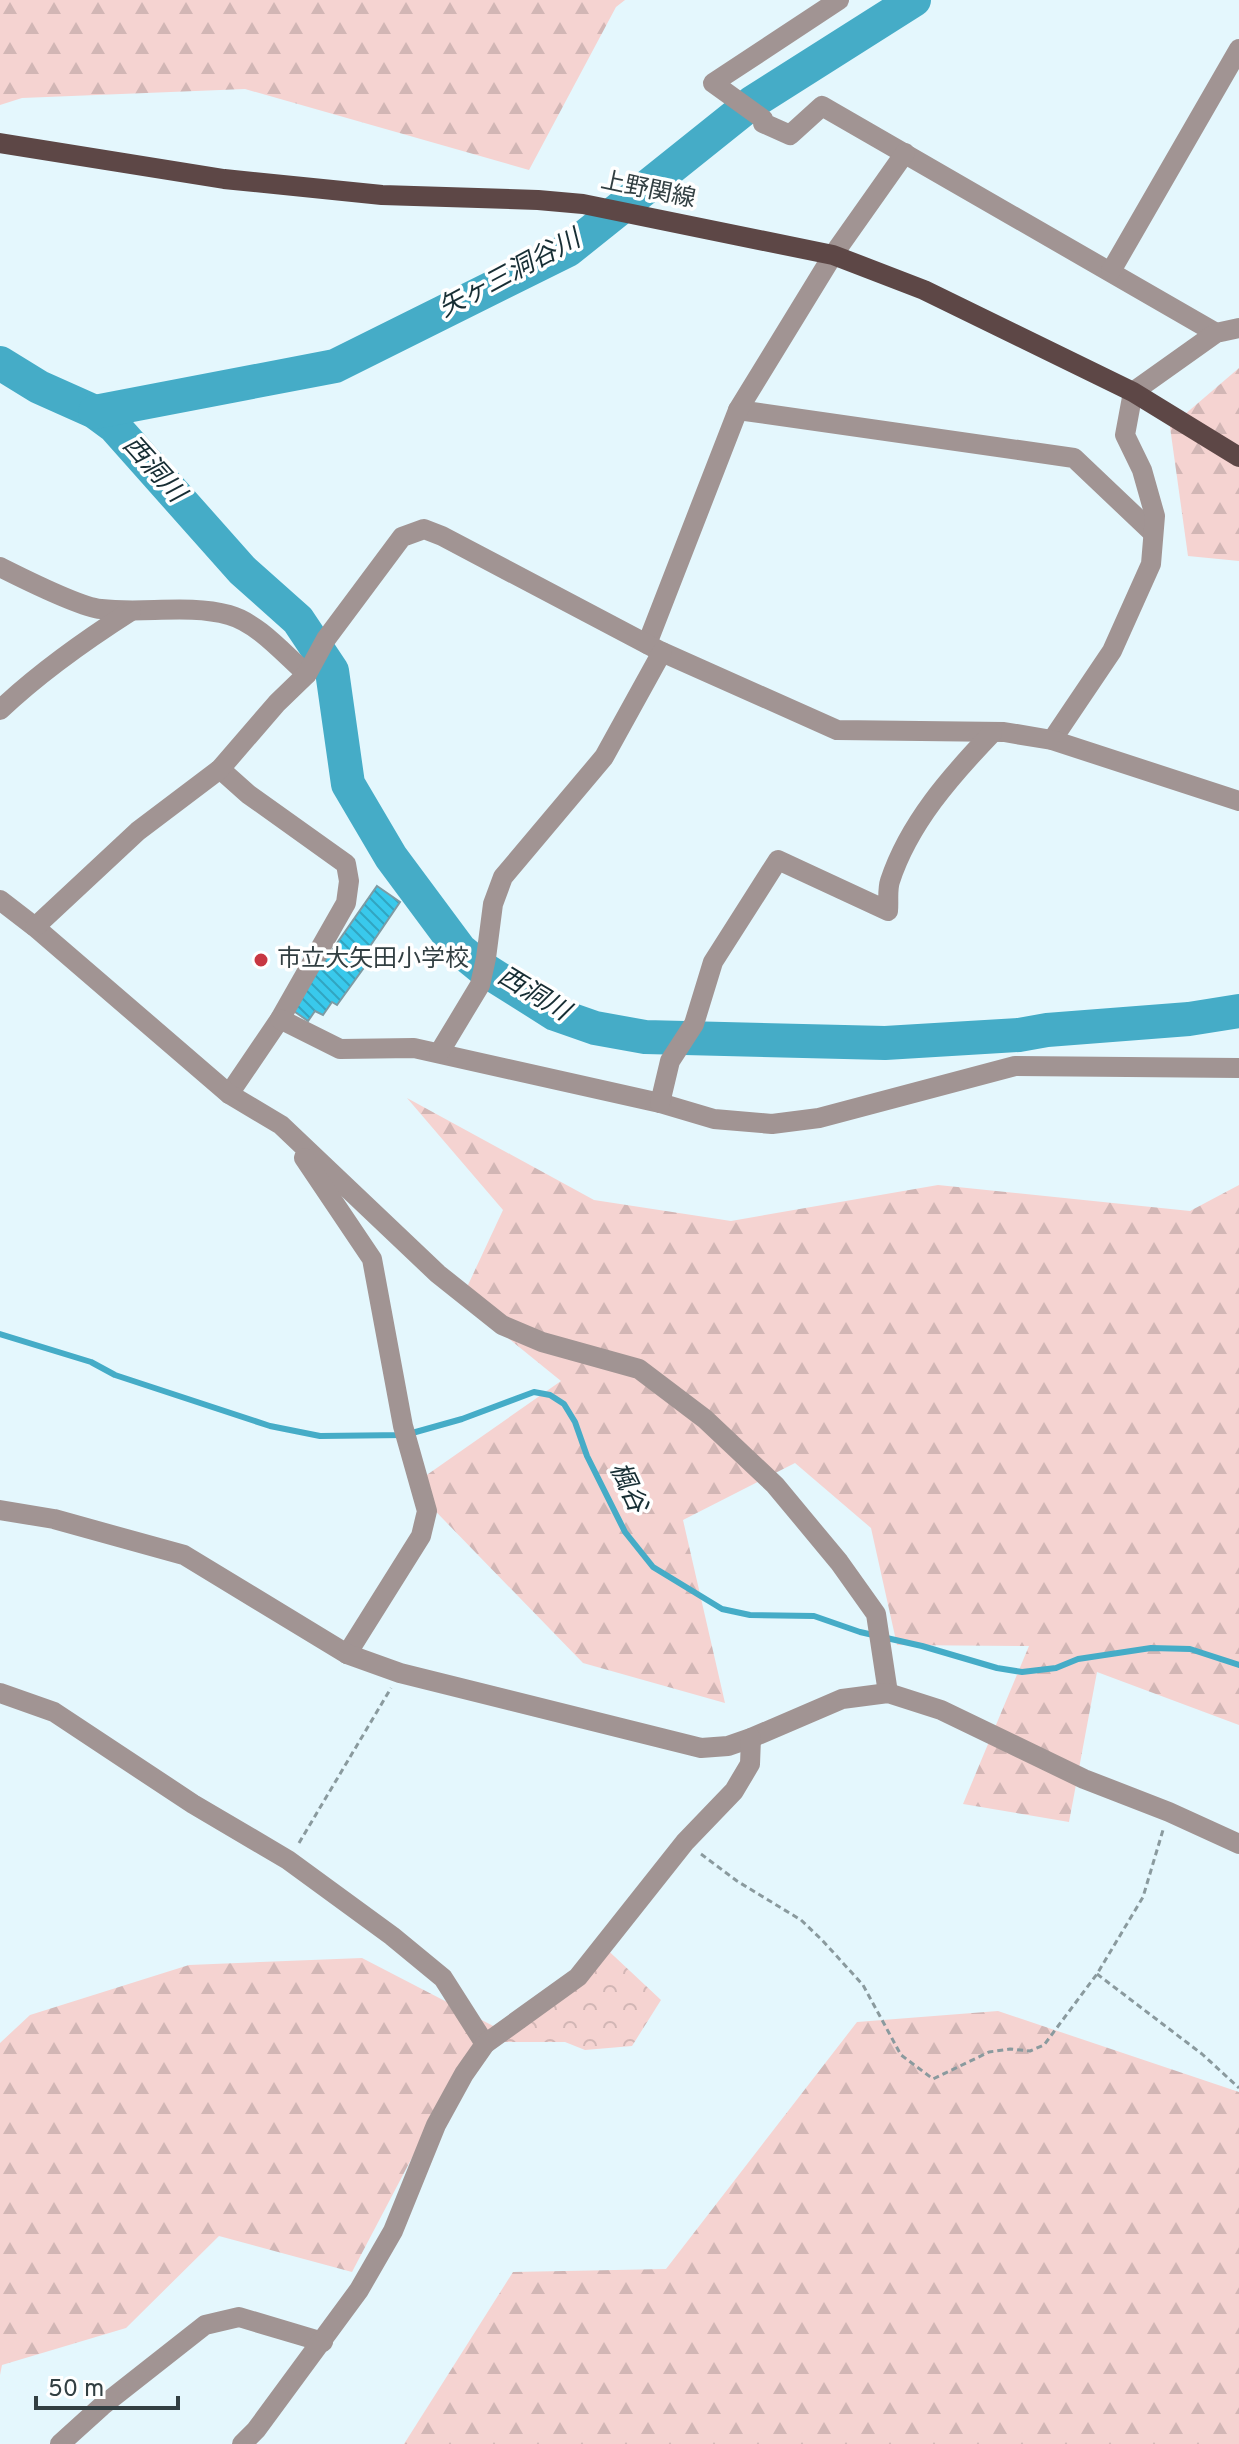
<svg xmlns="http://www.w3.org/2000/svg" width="1239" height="2444" font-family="Overpass,'Noto Sans JP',sans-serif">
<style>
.forest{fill:url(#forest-firs)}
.park{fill:url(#park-crowns)}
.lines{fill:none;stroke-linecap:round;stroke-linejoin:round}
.stream{stroke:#45acc7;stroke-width:6}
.river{stroke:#45acc7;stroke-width:34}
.building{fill:url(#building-back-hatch);stroke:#7d9ba4;stroke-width:2}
.path{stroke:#8a9a9e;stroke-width:3;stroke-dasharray:6 4;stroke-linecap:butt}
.minor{stroke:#a19493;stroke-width:20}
.major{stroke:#5d4746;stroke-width:20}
.poi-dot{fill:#c73742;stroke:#fff;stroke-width:3}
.labels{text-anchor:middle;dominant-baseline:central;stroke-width:7;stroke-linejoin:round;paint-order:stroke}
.street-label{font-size:24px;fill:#323f42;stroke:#fff}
.poi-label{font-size:24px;fill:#323f42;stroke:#fff;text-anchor:start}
.water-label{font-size:26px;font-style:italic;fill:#172e34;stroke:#fff}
</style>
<defs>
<pattern id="forest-firs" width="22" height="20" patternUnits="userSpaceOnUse" patternTransform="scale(2)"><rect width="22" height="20" fill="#f5d3d1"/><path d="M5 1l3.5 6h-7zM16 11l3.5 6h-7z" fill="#d2b6b5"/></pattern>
<pattern id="park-crowns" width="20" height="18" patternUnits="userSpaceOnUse" patternTransform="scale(2)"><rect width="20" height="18" fill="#f5d3d1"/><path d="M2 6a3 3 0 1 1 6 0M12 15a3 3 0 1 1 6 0" fill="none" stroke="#d2b6b5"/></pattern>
<pattern id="building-back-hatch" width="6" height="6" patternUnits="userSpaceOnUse" patternTransform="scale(2)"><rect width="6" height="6" fill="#39c9ec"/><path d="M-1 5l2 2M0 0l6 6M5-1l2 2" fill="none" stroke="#31a5c1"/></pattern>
</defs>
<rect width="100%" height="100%" fill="#e4f7fd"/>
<g class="forest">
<path d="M0 0H625L616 7 529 170 245 89 22 98 0 105Z"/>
<path d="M1239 368V561L1188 556 1170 427Z"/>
<path d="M407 1098 594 1200 731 1221 938 1185 1190 1211 1239 1185V1725L1097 1672 1069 1822 963 1804 1029 1646 897 1645 871 1528 795 1463 683 1520 725 1703 583 1663 411 1486 561 1381 461 1300 503 1210Z"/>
<path d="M362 1958 501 2030 458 2070 352 2272 219 2236 126 2328 2 2365 0 2375V2043L30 2015 189 1965Z"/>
<path d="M998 2011 1239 2092V2444H404L513 2272 666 2269 857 2022Z"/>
</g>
<path class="park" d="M599 1942 661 2000 632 2046 585 2050 565 2042H495L573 1974Z"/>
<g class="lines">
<path class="stream" d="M0 1334 91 1362 115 1375 270 1426 320 1436 405 1435 462 1419 534 1392 550 1395 564 1404 575 1422 587 1456 625 1532 653 1567 722 1609 750 1615 814 1616 860 1632 922 1646 997 1668 1022 1672 1056 1668 1078 1659 1151 1648 1190 1649 1239 1665"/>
<g class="river">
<path d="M0 363 39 387 95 412 114 426 242 570 298 620 332 671 348 784 391 857 460 950 482 968 555 1014 595 1028 645 1037 885 1043 1019 1035 1047 1030 1189 1019 1239 1011"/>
<path d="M95 412 335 366 568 250 753 102 914 0"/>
</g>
</g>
<path class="building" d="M377 886 400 902 362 958 368 962 337 1005 332 1002 323 1015 315 1011 308 1021 291 1009Z"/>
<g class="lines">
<g class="path">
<path d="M299 1843 391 1688"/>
<path d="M701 1854 737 1881 801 1920 822 1940 863 1985 901 2055 933 2079 989 2052 1010 2049 1030 2051 1044 2045 1097 1974 1143 1897 1163 1830"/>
<path d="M1097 1974 1202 2054 1239 2088"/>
</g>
<g class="minor">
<path d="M839 0 713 83 763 119V123L790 135 822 106 1216 333"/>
<path d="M1111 271 1239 49"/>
<path d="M738 410 1074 458 1153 533"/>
<path d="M0 567C22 578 79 607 101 609 143 614 188 604 229 615 258 623 284 654 307 674"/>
<path d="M647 644 738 410 833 255 905 153"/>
<path d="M0 710C40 672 84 641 131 611"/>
<path d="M1052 740 1112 651 1151 564 1155 516 1142 470 1125 435 1133 392 1216 333 1239 328"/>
<path d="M220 769 248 794 346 864 349 881 346 903 280 1019 229 1094"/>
<path d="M0 900 35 927 229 1094 281 1125 438 1274 502 1325 542 1342 639 1369 705 1419 775 1485 839 1562 876 1614 888 1693"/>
<path d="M35 927 138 831 220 769 277 703 307 674 326 639 402 537 424 529 442 536 662 652 837 730 1004 732 1052 740 1239 801"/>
<path d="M280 1019 340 1049 414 1048 660 1103 714 1119 772 1124 819 1118 1015 1066 1239 1068"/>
<path d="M439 1053 480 985 486 958 493 904 503 877 604 757 662 652"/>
<path d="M660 1103 670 1061 694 1024 713 962 778 860 888 911C889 902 887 890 890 881 909 823 951 776 992 733"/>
<path d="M304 1158 372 1259 403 1426 427 1511 421 1536 347 1654"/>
<path d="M0 1510 54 1519 184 1555 347 1654 400 1673 701 1748 728 1746 751 1738 842 1699 888 1693 941 1710 1084 1779 1169 1812 1239 1844"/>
<path d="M0 1693 54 1712 193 1804 288 1860 392 1936 443 1978 485 2044"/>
<path d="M60 2444 102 2406 205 2325 239 2317 323 2342"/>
<path d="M242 2444 256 2430 359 2290 393 2231 436 2125 464 2074 485 2044 578 1977 685 1842 734 1791 750 1764 751 1738"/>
</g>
<path class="major" d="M0 143 224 179 382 195 538 200 583 204 833 255 924 290 1133 392 1239 457"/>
</g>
<circle class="poi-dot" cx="261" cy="960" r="8"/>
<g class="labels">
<g class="street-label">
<text transform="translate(648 191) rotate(12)">上野関線</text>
</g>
<g class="poi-label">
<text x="277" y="960">市立大矢田小学校</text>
</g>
<g class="water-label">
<text transform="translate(510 275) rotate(-28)">矢ヶ三洞谷川</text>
<text transform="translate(153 470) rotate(48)">西洞川</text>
<text transform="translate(533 995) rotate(31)">西洞川</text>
<text transform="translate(627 1488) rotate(65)">楓谷</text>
</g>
</g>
<path d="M36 2396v12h142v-12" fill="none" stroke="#323f42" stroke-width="4"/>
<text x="48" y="2396" font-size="24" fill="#323f42" stroke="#ffffff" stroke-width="6" paint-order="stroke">50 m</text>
</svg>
